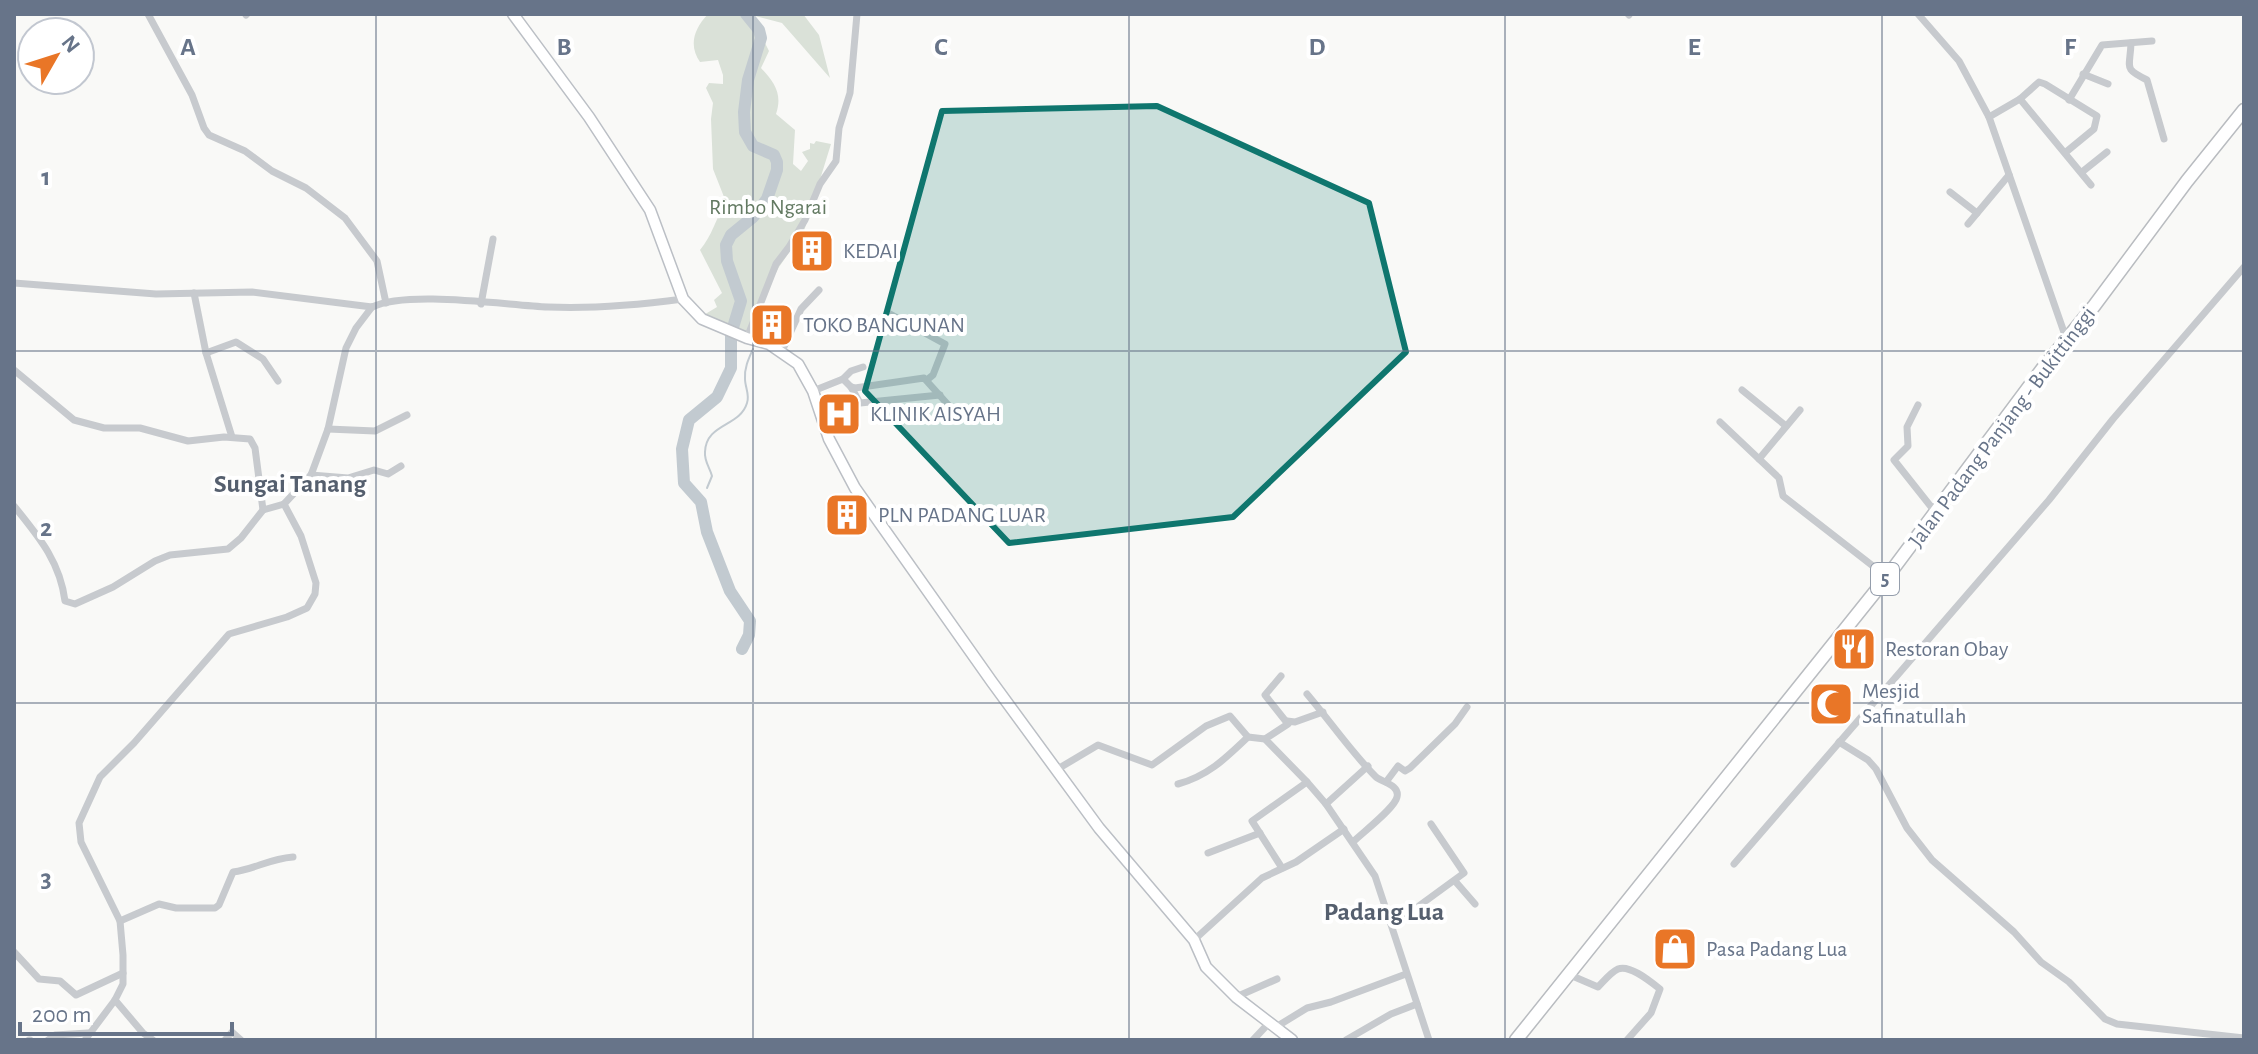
<svg xmlns="http://www.w3.org/2000/svg" width="2258" height="1054" font-family="'Alegreya Sans',sans-serif">
<style>
.green{fill:#dae1d8}
.lines{fill:none;stroke-linecap:round;stroke-linejoin:round}
.stream{stroke:#c2cad0;stroke-width:2}
.river{stroke:#c2cad0;stroke-width:12}
.secondary-casing{stroke:#bbbfc5;stroke-width:13}
.trunk-casing{stroke:#b9bcc0;stroke-width:15}
.minor{stroke:#c7cace;stroke-width:7}
.secondary{stroke:#fff;stroke-width:10}
.trunk{stroke:#fff;stroke-width:12}
.marked{fill:#0f766e;fill-opacity:0.2;stroke:#0f766e;stroke-width:6;stroke-linejoin:round}
.grid{fill:none;stroke:#677489;stroke-width:2;stroke-opacity:0.55}
.labels{text-anchor:middle;dominant-baseline:central;stroke-width:8;stroke-linejoin:round;paint-order:stroke}
.shield{fill:#fff;stroke:#959eac;stroke-width:2}
.shield-label{font-size:20px;font-weight:bold;fill:#677489}
.park-label{font-size:22px;fill:#637a62;stroke:#fff}
.poi-label{font-size:22px;fill:#677489;stroke:#fff;text-anchor:start}
.street-label{font-size:22px;fill:#677489;stroke:#fff}
.quarter-label{font-size:26px;font-weight:bold;fill:#555f6e;stroke:#fff}
.grid-label{font-size:26px;text-anchor:middle;font-weight:bold;fill:#677489;stroke:#fff;stroke-width:8;stroke-linejoin:round;paint-order:stroke}
</style>
<rect width="100%" height="100%" fill="#f9f9f7"/>
<path class="green" d="M708 14H803L819 35 830 78 782 23 751 15 769 51 761 68C774 82 783 94 776 114L795 130 793 164 801 171 808 161 802 152 810 149V143L814 144 816 141 831 144 804 231 779 267 766 292 752 331 761 346 697 319 717 307 714 300 722 293 700 250C712 236 716 218 726 202L713 169 711 119 713 103 706 88 709 83 723 84V75L718 60 700 62C689 46 693 30 708 14Z"/>
<g class="lines">
<path class="stream" d="M707 488 712 476C710 468 704 461 705 452 706 423 740 427 747 403 750 395 745 387 745 379 744 368 749 358 753 349"/>
<path class="river" d="M742 649 749 635 750 621 730 591 707 532 701 502 684 483 682 449 689 420 717 397 731 368V334L741 301 727 261 726 245 731 235 753 217 767 199 777 170V162L774 155 753 146 745 132 744 112 748 80 761 38 759 30 746 14"/>
<g class="secondary-casing">
<path id="secondary" d="M513 14 589 117 650 210 683 299 702 319 747 338 769 344 798 364 813 391 829 439 855 488 992 682 1099 828 1194 940 1206 967 1236 997 1292 1040"/>
</g>
<g class="trunk-casing">
<path id="trunk" d="M1516 1040 1887 577 2043 368 2094 306 2187 181 2244 110"/>
</g>
<g class="minor">
<path d="M148 14 192 95 204 128 209 135 245 151 272 171 306 188 345 218 377 261 386 303"/>
<path d="M1628 14 1629 15"/>
<path d="M1918 14 1959 61 1989 117 2066 338"/>
<path d="M246 15 247 14"/>
<path d="M2131 43C2130 69 2123 68 2147 80L2164 139"/>
<path d="M2083 74 2108 84"/>
<path d="M2020 99 2091 185"/>
<path d="M2069 100 2102 45 2152 41"/>
<path d="M1989 117 2020 99 2039 82 2045 84 2097 116 2094 129 2066 152"/>
<path d="M2082 172 2107 152"/>
<path d="M1950 192 1977 213"/>
<path d="M1968 224 2009 175"/>
<path d="M14 283 156 294 252 292 372 307C408 290 504 305 548 307 594 309 638 305 683 299"/>
<path d="M194 293 206 353 232 437"/>
<path d="M481 304 493 239"/>
<path d="M890 314 945 344 933 375 928 379"/>
<path d="M747 338 776 264 789 247 805 220 820 184 836 161 839 128 850 93 857 14"/>
<path d="M782 351 801 309 819 290"/>
<path d="M206 353 236 342 263 359 278 381"/>
<path d="M14 370 74 420 104 428H140L188 441 224 437 250 439 255 448 263 510"/>
<path d="M843 379 851 371 863 367"/>
<path d="M851 387 860 403 940 395"/>
<path d="M1742 390 1786 426"/>
<path d="M813 391 843 379 851 387 855 388 924 378 951 408"/>
<path d="M1918 405 1907 427 1908 446 1894 460 1936 513"/>
<path d="M1720 422 1779 478 1783 496 1887 577"/>
<path d="M328 429 375 431 407 415"/>
<path d="M1759 459 1800 410"/>
<path d="M311 475 348 478 374 470 388 474 401 466"/>
<path d="M14 506C38 536 60 561 65 601L75 604 113 587 155 561 170 555 228 549 241 538 263 510 284 504"/>
<path d="M1307 694C1330 721 1351 752 1376 777 1382 782 1400 785 1397 797 1395 808 1362 833 1353 842"/>
<path d="M1287 721 1295 722 1323 712"/>
<path d="M1265 739 1288 724 1265 695 1281 676"/>
<path d="M1839 742 1868 760 1876 769 1907 828 1932 860 2014 932 2041 962 2069 982 2105 1019 2117 1024 2244 1038"/>
<path d="M1056 770 1098 745 1152 765 1206 726 1230 716 1248 737 1265 739 1307 782 1326 804 1375 876 1429 1040"/>
<path d="M1386 782 1398 766 1405 771 1410 768 1455 724 1467 707"/>
<path d="M1178 784C1208 776 1226 758 1248 737"/>
<path d="M1326 804 1368 766"/>
<path d="M1208 853 1260 833"/>
<path d="M1734 864 2049 500 2113 419 2244 267"/>
<path d="M1282 868 1252 821 1307 782"/>
<path d="M1455 881 1475 904"/>
<path d="M120 921 159 904 176 908H215L219 905 233 872C256 869 268 859 293 857"/>
<path d="M1392 922 1401 919 1464 873 1431 824"/>
<path d="M1194 940 1262 878 1296 862 1344 829"/>
<path d="M14 952 39 979 60 981 76 995 123 973"/>
<path d="M1570 975 1598 987C1603 982 1611 972 1618 969 1630 964 1651 982 1660 989L1651 1013 1627 1040"/>
<path d="M1236 997 1277 979"/>
<path d="M115 1000 143 1033 153 1040"/>
<path d="M1276 1027 1307 1008 1331 1002 1406 974"/>
<path d="M29 1040H30"/>
<path d="M48 1040 55 1035 88 1033"/>
<path d="M85 1040 115 1000 123 984V955L120 921 81 842 79 823 100 777 134 743 229 634 287 617 307 608 315 594 316 583 301 536 284 504 311 475 328 429 346 348 356 328 372 307"/>
<path d="M225 1040 232 1032 241 1040"/>
<path d="M1253 1040 1269 1023"/>
<path d="M1346 1040 1391 1014 1417 1004"/>
</g>
<use href="#secondary" class="secondary"/>
<use href="#trunk" class="trunk"/>
</g>
<path class="marked" d="M1157 106 1369 203 1406 352 1233 517 1009 543 865 391 942 111Z"/>
<path class="grid" d="M376 14V1040M753 14V1040M1129 14V1040M1505 14V1040M1882 14V1040M14 351H2244M14 703H2244"/>
<defs>
<g id="building-square" transform="scale(2.3)"><rect x="-9" y="-9" width="18" height="18" rx="4" fill="#e97627" stroke="#fff"/><path d="M-4-6H4V6H1V3H-1V6H-4ZM-2.5-4.3h1.7v1.8h-1.7ZM.8-4.3h1.7v1.8H.8ZM-2.5-1h1.7V.8h-1.7ZM.8-1h1.7V.8H.8Z" fill="#fff"/></g>
<g id="hospital-square" transform="scale(2.3)"><rect x="-9" y="-9" width="18" height="18" rx="4" fill="#e97627" stroke="#fff"/><path d="M-5-5h3v3.5h4V-5h3V5h-3V1.5h-4V5h-3Z" fill="#fff"/></g>
<g id="restaurant-square" transform="scale(2.3)"><rect x="-9" y="-9" width="18" height="18" rx="4" fill="#e97627" stroke="#fff"/><path d="M-5-6h1v4h1v-4h1v4h1v-4h1v5L-1.5 .5V6h-2V.5L-5-1ZM5-6V6H3V1.5H1.5Q1.5-4 5-6Z" fill="#fff"/></g>
<g id="mosque-square" transform="scale(2.3)"><rect x="-9" y="-9" width="18" height="18" rx="4" fill="#e97627" stroke="#fff"/><path d="M3.5-4.9A6 6 0 1 0 3.5 4.9A5 5 0 1 1 3.5-4.9Z" fill="#fff"/></g>
<g id="shop-square" transform="scale(2.3)"><rect x="-9" y="-9" width="18" height="18" rx="4" fill="#e97627" stroke="#fff"/><path d="M-5-2.5h2.3a2.7 3.5 0 0 1 5.4 0H5L5.5 6h-11ZM-1.5-2.5h3a1.5 2.3 0 0 0-3 0Z" fill="#fff"/></g>
</defs>
<g fill-rule="evenodd">
<use href="#building-square" x="812" y="251"/>
<use href="#building-square" x="772" y="325"/>
<use href="#hospital-square" x="839" y="414"/>
<use href="#building-square" x="847" y="515"/>
<use href="#restaurant-square" x="1854" y="649"/>
<use href="#mosque-square" x="1831" y="704"/>
<use href="#shop-square" x="1675" y="949"/>
</g>
<g class="labels">
<rect class="shield" x="1871" y="563" width="28" height="32" rx="6"/>
<g class="shield-label">
<text x="1885" y="579">5</text>
</g>
<g class="park-label">
<text x="768" y="207">Rimbo Ngarai</text>
</g>
<g class="poi-label">
<text x="843" y="251">KEDAI</text>
<text x="803" y="325">TOKO BANGUNAN</text>
<text x="870" y="414">KLINIK AISYAH</text>
<text x="878" y="515">PLN PADANG LUAR</text>
<text x="1885" y="649">Restoran Obay</text>
<text x="1862" y="691">Mesjid<tspan x="1862" dy="25">Safinatullah</tspan></text>
<text x="1706" y="949">Pasa Padang Lua</text>
</g>
<g class="street-label">
<text transform="translate(2002 427) rotate(-53)">Jalan Padang Panjang - Bukittinggi</text>
</g>
<g class="quarter-label">
<text x="290" y="484">Sungai Tanang</text>
<text x="1384" y="912">Padang Lua</text>
</g>
</g>
<g class="grid-label">
<text x="188" y="55">A</text>
<text x="564" y="55">B</text>
<text x="941" y="55">C</text>
<text x="1317" y="55">D</text>
<text x="1694" y="55">E</text>
<text x="2070" y="55">F</text>
<text x="46" y="185">1</text>
<text x="46" y="536">2</text>
<text x="46" y="887">3</text>
</g>
<rect width="2258" height="1054" fill="none" stroke="#677489" stroke-width="32"/>
<g transform="translate(56 56) rotate(51)"><circle r="38" fill="#ffffff" stroke="#c2c7d0" stroke-width="2"/>
<path d="M0-6L14 30L0 20L-14 30Z" fill="#e97627"/>
<text y="-12" font-size="22" font-weight="bold" text-anchor="middle" fill="#677489">N</text>
</g>
<path d="M20 1022v12h212v-12" fill="none" stroke="#677489" stroke-width="4"/>
<text x="32" y="1022" font-size="24" fill="#677489" stroke="#ffffff" stroke-width="6" paint-order="stroke">200 m</text>
</svg>
